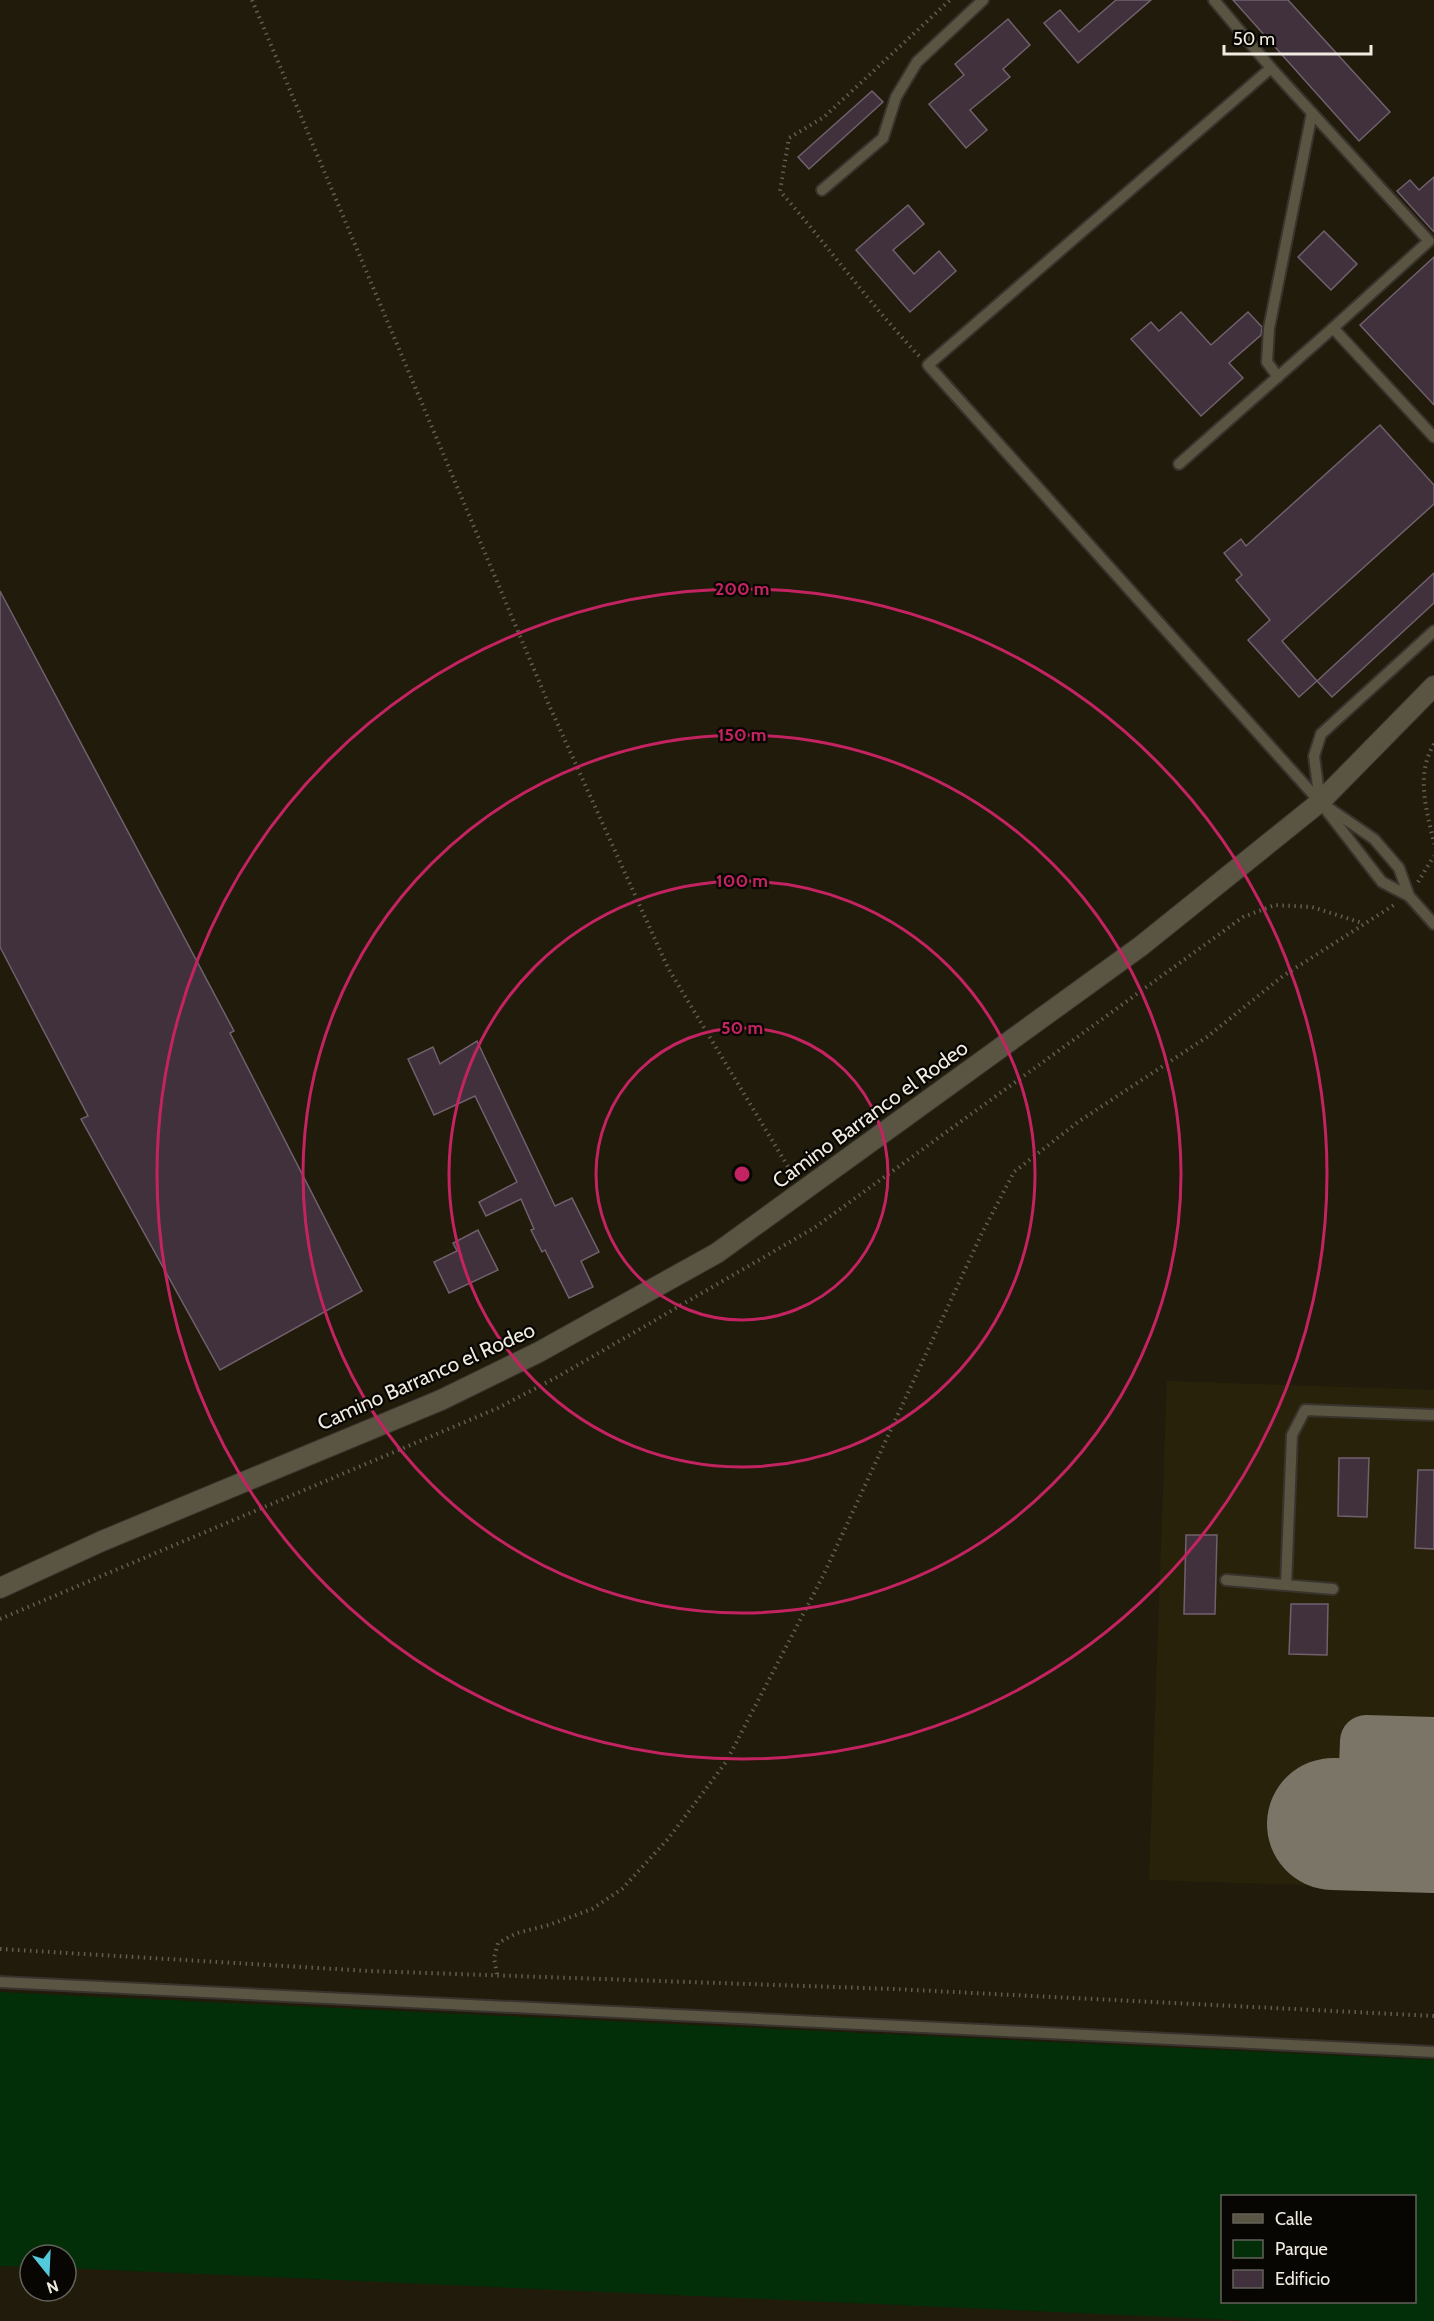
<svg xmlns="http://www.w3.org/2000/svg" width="1434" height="2321" font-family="Cabin,sans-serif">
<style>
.built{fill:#29220a}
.green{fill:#032f08;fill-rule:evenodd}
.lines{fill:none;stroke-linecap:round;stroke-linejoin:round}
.taxiway{stroke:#7a7567;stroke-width:52}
.runway{stroke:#7a7567;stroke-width:132}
.building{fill:#40313c;stroke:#71606d;stroke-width:1.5}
.service-casing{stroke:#38332d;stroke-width:14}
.minor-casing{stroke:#38332d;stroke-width:22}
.path{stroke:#635e4f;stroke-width:4;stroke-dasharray:1.5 4.5;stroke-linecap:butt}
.service{stroke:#5a5442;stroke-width:10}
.minor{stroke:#5a5442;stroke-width:20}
.ring{fill:none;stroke:#c42362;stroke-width:3}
.labels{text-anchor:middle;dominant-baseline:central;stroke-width:4.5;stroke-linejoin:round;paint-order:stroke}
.street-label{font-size:21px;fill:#efebe1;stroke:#080602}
.centre{fill:#c42362;stroke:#080602;stroke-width:3}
.ring-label{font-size:18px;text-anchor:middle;font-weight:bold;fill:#c42362;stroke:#080602;stroke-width:4.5;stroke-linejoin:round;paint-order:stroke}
</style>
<rect width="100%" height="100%" fill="#201b0a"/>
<path class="built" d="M1167 1381 1434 1390V1889L1149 1880Z"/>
<path class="green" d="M0 1992 1434 2060V2321H1258L66 2268V2255H30V2267L0 2266ZM1222 2196H1414V2302H1222Z"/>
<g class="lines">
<g class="taxiway">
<path d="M1342 1792 1434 1795"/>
<path d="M1364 1793 1366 1741 1434 1743"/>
</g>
<path class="runway" d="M1333 1824 1434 1827"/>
</g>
<g class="building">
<path d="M1116 0H1151L1078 63 1044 23 1060 10 1079 32Z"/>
<path d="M1233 0H1288L1390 112 1359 141Z"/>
<path d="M1008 19 1030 45 1003 69 1010 77 970 110 987 130 966 148 929 104 964 75 955 64Z"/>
<path d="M872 91 883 102 809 169 798 157Z"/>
<path d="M1434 177V232L1397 191 1410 180 1419 190Z"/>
<path d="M908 205 924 224 893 250 914 274 939 251 956 271 910 312 856 250Z"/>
<path d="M1324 231 1357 264 1331 290 1298 257Z"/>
<path d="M1434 257V405L1360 325Z"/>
<path d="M1181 312 1211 345 1248 312 1262 327 1261 335 1229 363 1243 378 1201 416 1131 339 1151 322 1159 331Z"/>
<path d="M1380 425 1434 485V504L1282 641 1317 681 1299 697 1248 640 1270 620 1236 580 1242 575 1224 553 1241 539 1246 546Z"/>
<path d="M1434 573V603L1332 697 1317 681Z"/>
<path d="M0 591 234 1031 230 1033 362 1291 220 1370 81 1119 88 1116 0 947Z"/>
<path d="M477 1041 555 1206 572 1198 599 1252 581 1261 593 1287 569 1298 545 1250 542 1252 531 1230 534 1229 521 1199 486 1216 479 1202 517 1182 475 1096 434 1115 408 1059 433 1047 440 1064Z"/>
<path d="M478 1230 498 1270 449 1293 434 1262 457 1251 453 1243Z"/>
<path d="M1339 1458H1369L1367 1517 1338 1516Z"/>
<path d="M1418 1470H1434V1549L1415 1548Z"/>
<path d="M1186 1535H1217L1215 1614H1184Z"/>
<path d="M1291 1604H1328L1327 1655 1289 1654Z"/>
</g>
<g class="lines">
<g class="service-casing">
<g id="service">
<path d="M1214 0 1271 68 1429 241 1333 328 1434 437"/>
<path d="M1271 68 928 365 1320 802 1382 882 1409 896"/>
<path d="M822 190 883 138 896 97 917 62 983 0"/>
<path d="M1278 377 1267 362 1269 328 1312 113"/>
<path d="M1179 464 1333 328"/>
<path d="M1434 631 1321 734 1314 756 1320 802 1374 839 1399 868 1409 896 1434 924"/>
<path d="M1226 1580 1333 1589"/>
<path d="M1286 1585 1292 1435 1305 1410 1434 1415"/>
<path d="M0 1982 1434 2052"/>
</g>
</g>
<g class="minor-casing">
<path id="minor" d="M0 1588 102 1541 441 1400 539 1352 717 1253 1141 946 1320 802 1434 686"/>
</g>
<g class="path">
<path d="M252 0 549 705 668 968 793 1175"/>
<path d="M919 356C869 303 827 245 780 191L789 138 824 117 950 0"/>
<path d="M1434 744C1415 776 1427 810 1434 844"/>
<path d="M1418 882 1434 856"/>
<path d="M0 1619 498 1408 559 1376 814 1228 1243 917 1275 905 1312 907 1362 923"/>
<path d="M0 1949 369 1971 893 1989 1434 2016"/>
<path d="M497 1974 494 1958 498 1943 517 1933 549 1925 592 1909 622 1889 668 1839 726 1762 823 1576 982 1233 1014 1172 1078 1122 1207 1037 1283 976 1394 905"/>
</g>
<use href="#service" class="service"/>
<use href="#minor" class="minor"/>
</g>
<g class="ring">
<circle cx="742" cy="1174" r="146"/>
<circle cx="742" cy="1174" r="293"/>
<circle cx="742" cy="1174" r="439"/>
<circle cx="742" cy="1174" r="585"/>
</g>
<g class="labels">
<g class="street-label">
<text transform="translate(870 1114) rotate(-36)">Camino Barranco el Rodeo</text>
<text transform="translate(426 1376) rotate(-24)">Camino Barranco el Rodeo</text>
</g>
</g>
<circle cx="742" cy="1174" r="9" class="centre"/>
<g class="ring-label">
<text x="742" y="595">200 m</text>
<text x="742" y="741">150 m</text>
<text x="742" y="887">100 m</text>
<text x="742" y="1034">50 m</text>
</g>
<rect x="1221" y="2195" width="195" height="108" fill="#080602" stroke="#64625b" stroke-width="1.5"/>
<rect x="1233" y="2214" width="30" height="9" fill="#5a5442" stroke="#64625b" stroke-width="1.5"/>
<text x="1275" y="2225" font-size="18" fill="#efebe1">Calle</text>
<rect x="1233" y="2240" width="30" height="18" fill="#032f08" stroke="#64625b" stroke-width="1.5"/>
<text x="1275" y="2255" font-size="18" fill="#efebe1">Parque</text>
<rect x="1233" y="2270" width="30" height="18" fill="#40313c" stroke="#64625b" stroke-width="1.5"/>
<text x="1275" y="2285" font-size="18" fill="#efebe1">Edificio</text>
<g transform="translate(48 2273) rotate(162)"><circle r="28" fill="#080602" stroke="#64625b" stroke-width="1.5"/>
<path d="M0-4.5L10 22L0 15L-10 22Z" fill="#53cadc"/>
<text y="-9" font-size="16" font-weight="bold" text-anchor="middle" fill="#efebe1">N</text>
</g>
<path d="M1224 45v9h147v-9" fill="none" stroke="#efebe1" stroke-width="3"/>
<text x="1233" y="45" font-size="18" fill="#efebe1" stroke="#080602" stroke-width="4.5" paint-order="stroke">50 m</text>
</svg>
